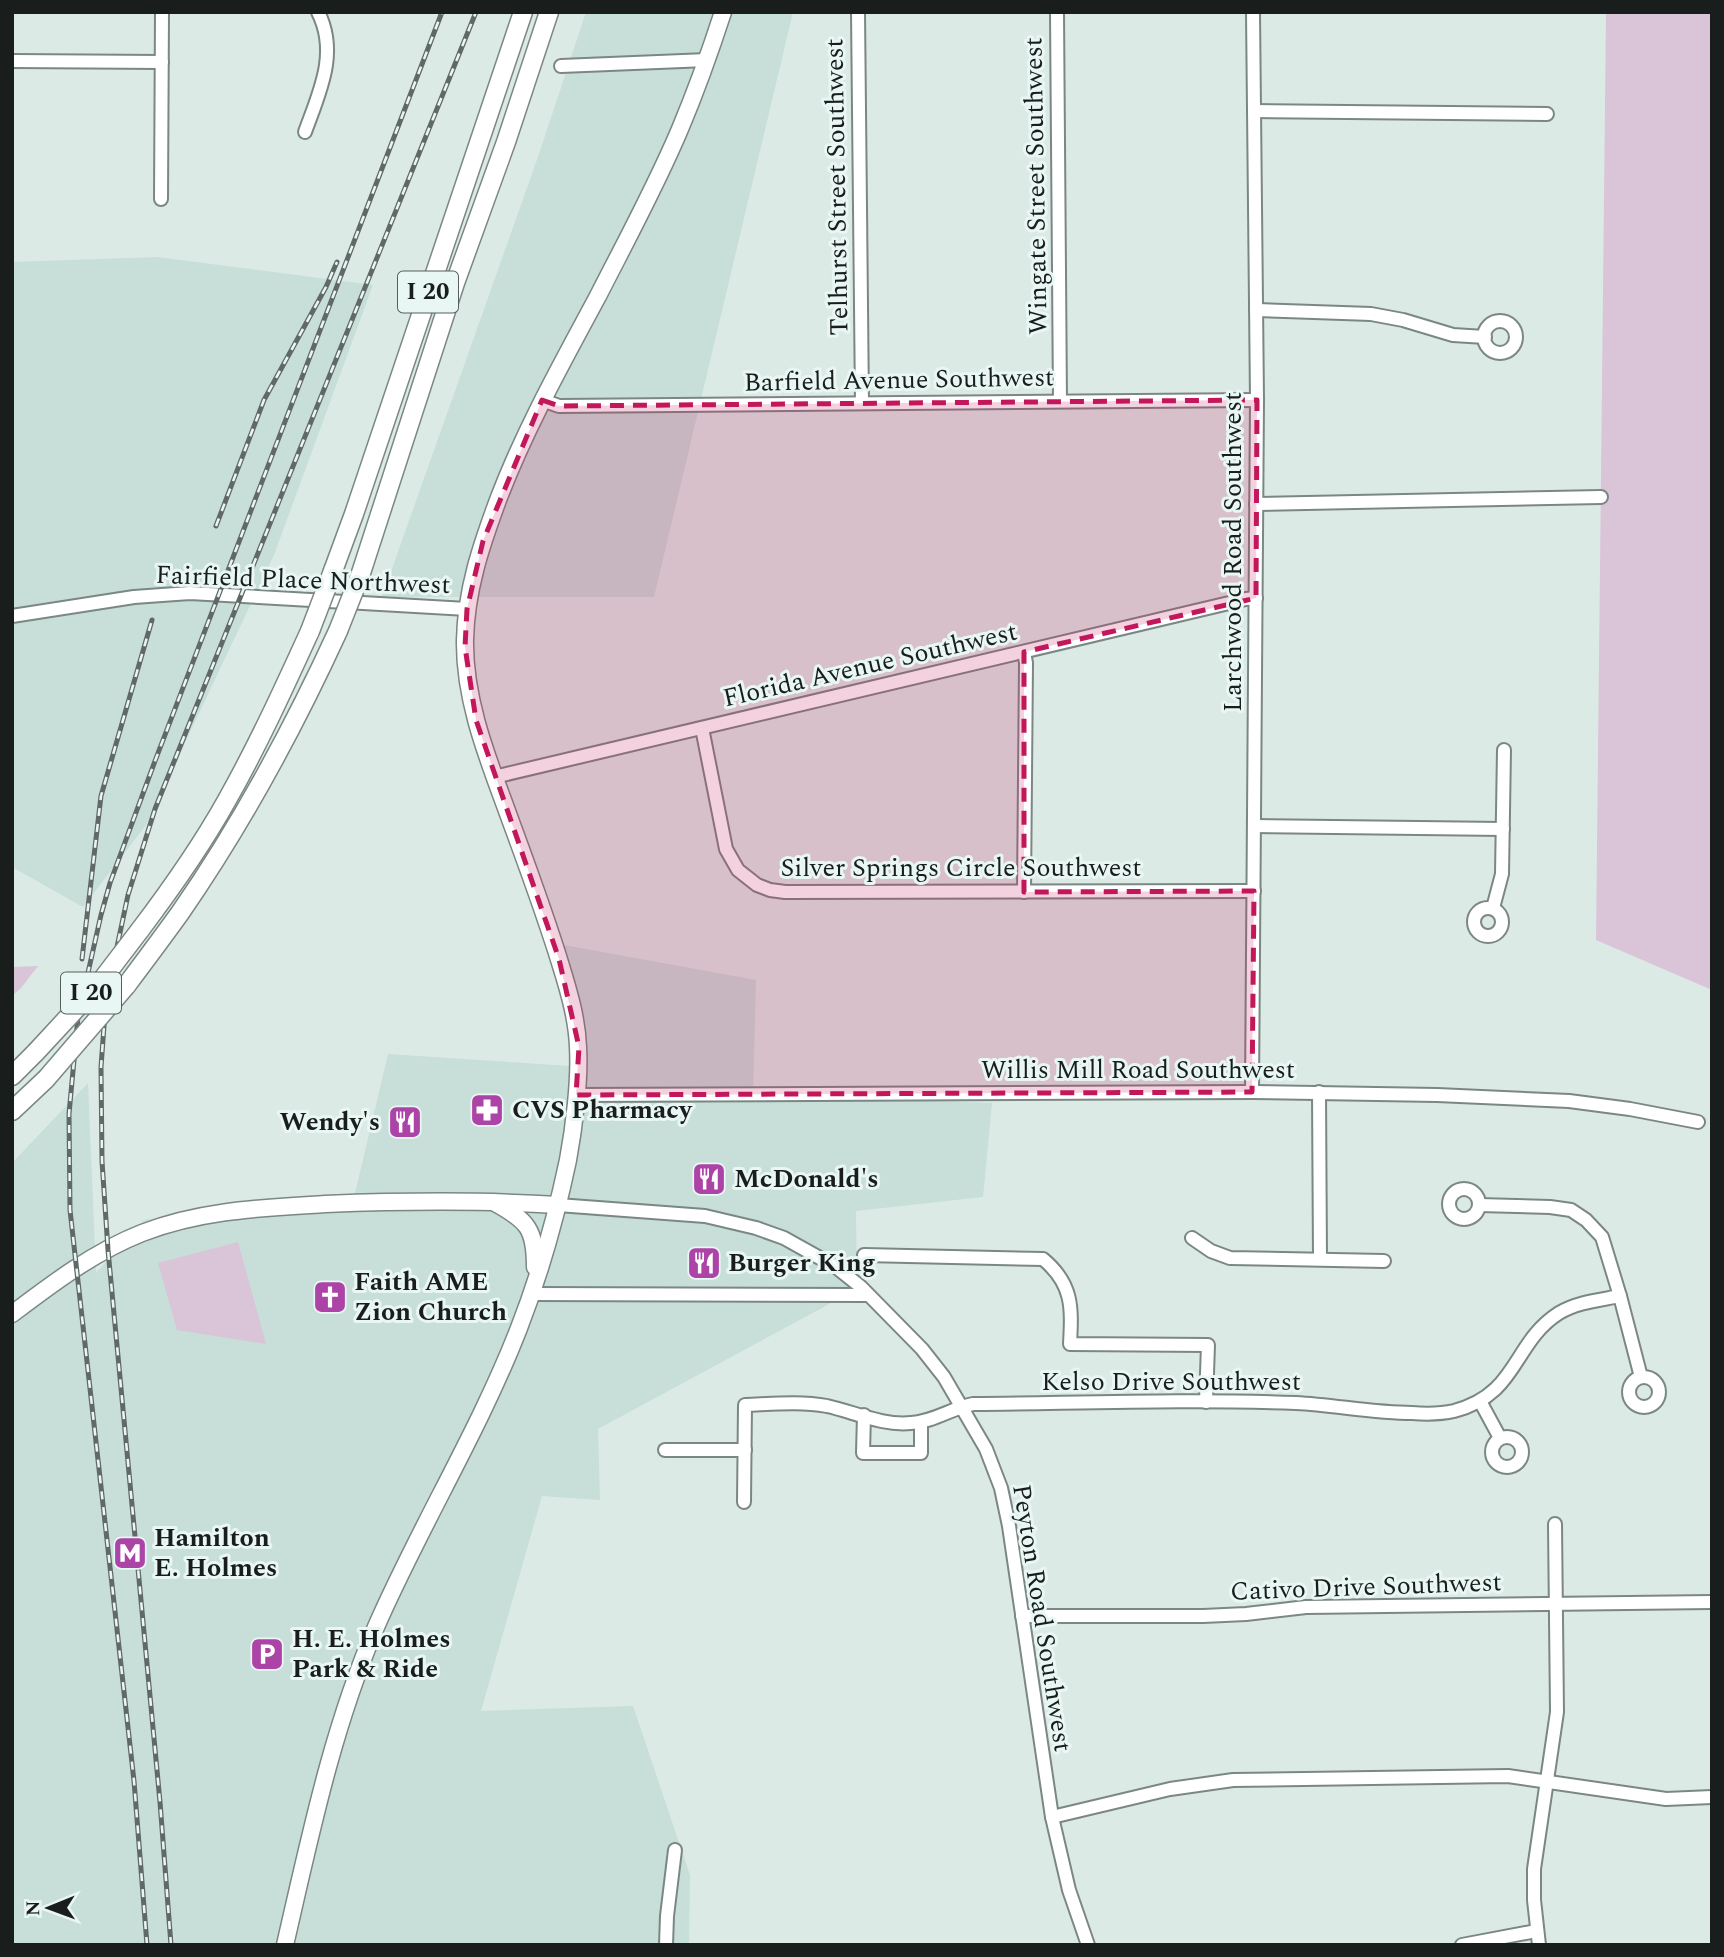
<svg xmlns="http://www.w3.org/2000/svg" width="1724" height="1957" font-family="Spectral,serif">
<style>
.built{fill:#c8ded9}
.green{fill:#dac4d7}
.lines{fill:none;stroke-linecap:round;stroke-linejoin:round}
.minor-casing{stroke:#7b8784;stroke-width:16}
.major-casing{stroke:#7b8784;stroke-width:19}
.highway-casing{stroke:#7b8784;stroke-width:21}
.minor{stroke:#fff;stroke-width:12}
.major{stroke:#fff;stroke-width:16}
.highway{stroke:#fff;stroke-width:18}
.rail-casing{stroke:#606967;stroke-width:5}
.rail{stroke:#e9f7f4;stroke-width:2.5;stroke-dasharray:8;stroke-linecap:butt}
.highway-bridge-casing{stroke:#7b8784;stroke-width:21;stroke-linecap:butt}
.highway-bridge{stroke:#fff;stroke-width:18}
.marked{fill:#c2185b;fill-opacity:0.2;stroke:#c2185b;stroke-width:5;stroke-dasharray:14 9;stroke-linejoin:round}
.labels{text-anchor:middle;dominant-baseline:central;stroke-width:6;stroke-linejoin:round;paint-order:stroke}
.shield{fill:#e9f7f4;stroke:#575f5e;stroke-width:2}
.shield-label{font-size:24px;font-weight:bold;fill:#191e1d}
.street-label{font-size:26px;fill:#191e1d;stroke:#e9f7f4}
.poi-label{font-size:26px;font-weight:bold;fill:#191e1d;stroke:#e9f7f4;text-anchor:start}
</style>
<rect width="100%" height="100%" fill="#dceae6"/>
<g class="built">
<path d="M586 12H793L654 597H382L539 154Z"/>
<path d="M157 257 373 285 274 555 146 825 83 907 12 867V262Z"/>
<path d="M553 943 756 980 753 1096 992 1103 983 1197 856 1211 857 1289 598 1429 600 1500 542 1496 481 1711 633 1706 690 1875 689 1945H12V1163L88 1083 96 1273 144 1220 242 1205 352 1206 388 1054 586 1067 587 1061Z"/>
</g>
<g class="green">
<path d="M1606 12H1712V990L1596 940Z"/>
<path d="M38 966 21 988 12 996V967Z"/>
<path d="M238 1242 266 1344 177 1330 158 1263Z"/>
</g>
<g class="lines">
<g class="minor-casing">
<g id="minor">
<path d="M858 12 862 403"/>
<path d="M1057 12 1060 401"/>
<path d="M12 61 162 62"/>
<path d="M561 66 707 60"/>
<path d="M1254 111 1547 114"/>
<path d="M305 132C319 93 339 53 318 12"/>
<path d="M161 199 162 12"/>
<path d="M1256 310 1371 314 1403 320 1453 335 1485 337"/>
<circle cx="1500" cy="337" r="16"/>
<path d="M542 400 559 406 1257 400"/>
<path d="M1256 504 1601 497"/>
<path d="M12 616 134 597 190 593 467 609"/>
<path d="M702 728 726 849 738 870 757 885 770 890 785 892 1254 891"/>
<path d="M494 777 1246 599 1256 598"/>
<path d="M1254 826 1503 829"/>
<path d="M1024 892 1026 663 1024 652"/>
<circle cx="1488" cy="922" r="14"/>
<path d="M1493 908 1502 874 1504 750"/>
<path d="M1252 1092 1257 400 1253 12"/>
<path d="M1319 1092 1320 1259"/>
<path d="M576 1095 1252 1092 1437 1095 1569 1101 1630 1109 1698 1122"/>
<circle cx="1464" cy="1204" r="15"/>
<path d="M558 1205 705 1216 756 1228 784 1238 836 1267 861 1287 922 1349 944 1377 986 1449 1001 1488 1009 1526 1052 1817 1069 1890 1088 1945"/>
<path d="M1479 1205 1550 1207 1571 1210 1586 1220 1602 1237 1620 1296 1641 1377"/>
<path d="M1192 1238 1211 1251 1230 1258 1384 1261"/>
<path d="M864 1255 1043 1259C1073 1284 1072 1307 1070 1344L1208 1345 1206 1402"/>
<path d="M532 1294 868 1295"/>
<circle cx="1644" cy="1392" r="15"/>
<path d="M1480 1401 1500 1438"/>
<path d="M864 1415 863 1453H921V1422"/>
<circle cx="1507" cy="1452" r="15"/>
<path d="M665 1450H745"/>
<path d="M744 1502 745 1405C772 1404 800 1401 827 1406 854 1412 883 1426 911 1423 933 1422 952 1408 973 1404 1081 1403 1189 1399 1296 1403 1335 1405 1373 1413 1412 1413 1425 1414 1441 1414 1454 1411 1519 1394 1512 1343 1559 1313 1577 1302 1600 1300 1620 1296"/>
<path d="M1022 1616H1203L1246 1614 1306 1607 1712 1602"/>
<path d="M1052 1817 1170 1789 1233 1780 1508 1776 1666 1799 1712 1797"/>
<path d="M666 1945 667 1916 675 1850"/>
<path d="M1462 1945 1536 1931"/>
<path d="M1539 1945 1534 1900V1869L1557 1712 1555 1524"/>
</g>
</g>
<g class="major-casing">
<g id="major">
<path d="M495 1203C528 1221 535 1229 535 1267"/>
<path d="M12 1314C53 1283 94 1252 142 1233 201 1210 262 1208 325 1204 403 1201 480 1200 558 1205"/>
<path d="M285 1945C310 1837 332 1729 376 1627 420 1526 479 1431 519 1328 540 1274 556 1217 568 1160 574 1128 580 1079 578 1047 577 1019 569 992 561 966 544 910 523 855 503 800 484 749 464 695 465 640 466 590 481 546 498 500 525 429 562 363 598 296 626 241 656 186 680 129 696 91 710 52 723 12"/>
</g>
</g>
<g class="highway-casing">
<g id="highway">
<path d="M333 571 354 514 523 12"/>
<path d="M361 573 455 283 506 142 549 12"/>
<path d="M140 930C171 889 202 845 227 800 258 745 284 688 310 631"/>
<path d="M126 986C144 962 162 938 180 913 241 825 293 729 338 631"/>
<path d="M12 1076 36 1052"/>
<path d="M12 1111 46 1079"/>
</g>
</g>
<use href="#minor" class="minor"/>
<use href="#major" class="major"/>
<use href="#highway" class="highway"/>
<g class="rail-casing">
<g id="rail">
<path d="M216 526 264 400 326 287 337 262"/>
<path d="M82 959 101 796 152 620"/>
<path d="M147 1945 134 1781 70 1210 69 1114 78 1017 101 915 110 883 155 761 442 12"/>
<path d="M171 1945 160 1802 108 1250 102 1161 101 1067 104 1026 110 980 128 895 155 809 476 12"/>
</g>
</g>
<use href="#rail" class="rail"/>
<g class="highway-bridge-casing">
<g id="highway-bridge">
<path d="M310 631 333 571"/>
<path d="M338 631 361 573"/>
<path d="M36 1052 98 985 140 930"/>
<path d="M46 1079 126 986"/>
</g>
</g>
<use href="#highway-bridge" class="highway-bridge"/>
</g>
<path class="marked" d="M542 400 559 406 1257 400 1256 598 1024 652V892L1254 891 1252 1092 576 1095 579 1047 559 959 476 720 465 647 467 609 483 541Z"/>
<defs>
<g id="pharmacy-square" transform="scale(1.75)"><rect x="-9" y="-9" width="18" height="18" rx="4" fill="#ac43a6" stroke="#e9f7f4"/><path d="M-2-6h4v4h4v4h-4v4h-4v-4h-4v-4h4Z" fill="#fff"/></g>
<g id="restaurant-square" transform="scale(1.75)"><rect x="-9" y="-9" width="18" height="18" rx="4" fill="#ac43a6" stroke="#e9f7f4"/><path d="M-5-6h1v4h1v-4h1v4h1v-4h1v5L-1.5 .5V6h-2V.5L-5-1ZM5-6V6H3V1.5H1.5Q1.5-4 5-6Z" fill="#fff"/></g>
<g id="church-square" transform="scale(1.75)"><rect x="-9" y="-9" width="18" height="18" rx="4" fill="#ac43a6" stroke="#e9f7f4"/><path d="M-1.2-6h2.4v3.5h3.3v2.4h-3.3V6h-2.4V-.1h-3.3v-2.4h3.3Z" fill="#fff"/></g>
<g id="metro-square" transform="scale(1.75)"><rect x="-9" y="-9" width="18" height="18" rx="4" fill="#ac43a6" stroke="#e9f7f4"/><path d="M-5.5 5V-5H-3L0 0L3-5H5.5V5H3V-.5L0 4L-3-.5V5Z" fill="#fff"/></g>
<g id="parking-square" transform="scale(1.75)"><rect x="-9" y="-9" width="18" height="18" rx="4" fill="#ac43a6" stroke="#e9f7f4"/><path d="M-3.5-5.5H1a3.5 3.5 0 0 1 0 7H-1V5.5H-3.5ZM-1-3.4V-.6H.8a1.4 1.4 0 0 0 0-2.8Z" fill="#fff"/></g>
</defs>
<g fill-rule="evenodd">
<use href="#pharmacy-square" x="487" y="1110"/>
<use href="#restaurant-square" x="405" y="1122"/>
<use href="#restaurant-square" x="709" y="1179"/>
<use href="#restaurant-square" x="704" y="1263"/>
<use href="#church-square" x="330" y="1297"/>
<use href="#metro-square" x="130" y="1553"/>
<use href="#parking-square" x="267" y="1654"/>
</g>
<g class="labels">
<g class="shield">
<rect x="398" y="271.5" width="60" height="41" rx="5"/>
<rect x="61" y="972.5" width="60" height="41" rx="5"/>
</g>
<g class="shield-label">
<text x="428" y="292">I 20</text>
<text x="91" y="993">I 20</text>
</g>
<g class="street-label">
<text transform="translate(1036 186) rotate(-91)">Wingate Street Southwest</text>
<text transform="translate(837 187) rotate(-91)">Telhurst Street Southwest</text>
<text transform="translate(899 380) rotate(-1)">Barfield Avenue Southwest</text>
<text transform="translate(1233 552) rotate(-90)">Larchwood Road Southwest</text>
<text transform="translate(303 580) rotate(2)">Fairfield Place Northwest</text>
<text transform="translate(870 665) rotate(-13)">Florida Avenue Southwest</text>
<text x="961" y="868">Silver Springs Circle Southwest</text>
<text x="1138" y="1070">Willis Mill Road Southwest</text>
<text x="1171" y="1382">Kelso Drive Southwest</text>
<text transform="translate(1366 1587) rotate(-2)">Cativo Drive Southwest</text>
<text transform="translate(1042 1618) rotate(81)">Peyton Road Southwest</text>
</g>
<g class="poi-label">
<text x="512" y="1110">CVS Pharmacy</text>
<text x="380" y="1122" text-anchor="end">Wendy's</text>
<text x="734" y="1179">McDonald's</text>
<text x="728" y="1263">Burger King</text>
<text x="354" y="1282">Faith AME<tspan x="354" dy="30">Zion Church</tspan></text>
<text x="154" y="1538">Hamilton<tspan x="154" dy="30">E. Holmes</tspan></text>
<text x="292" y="1639">H. E. Holmes<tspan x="292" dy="30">Park &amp; Ride</tspan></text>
</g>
</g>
<rect width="1724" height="1957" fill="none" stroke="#191e1d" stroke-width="28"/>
<g transform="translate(49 1908) rotate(269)" stroke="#e9f7f4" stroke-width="5" paint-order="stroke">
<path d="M0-5L12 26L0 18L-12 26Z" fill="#191e1d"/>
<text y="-10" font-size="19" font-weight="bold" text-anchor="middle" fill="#191e1d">N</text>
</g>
</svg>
